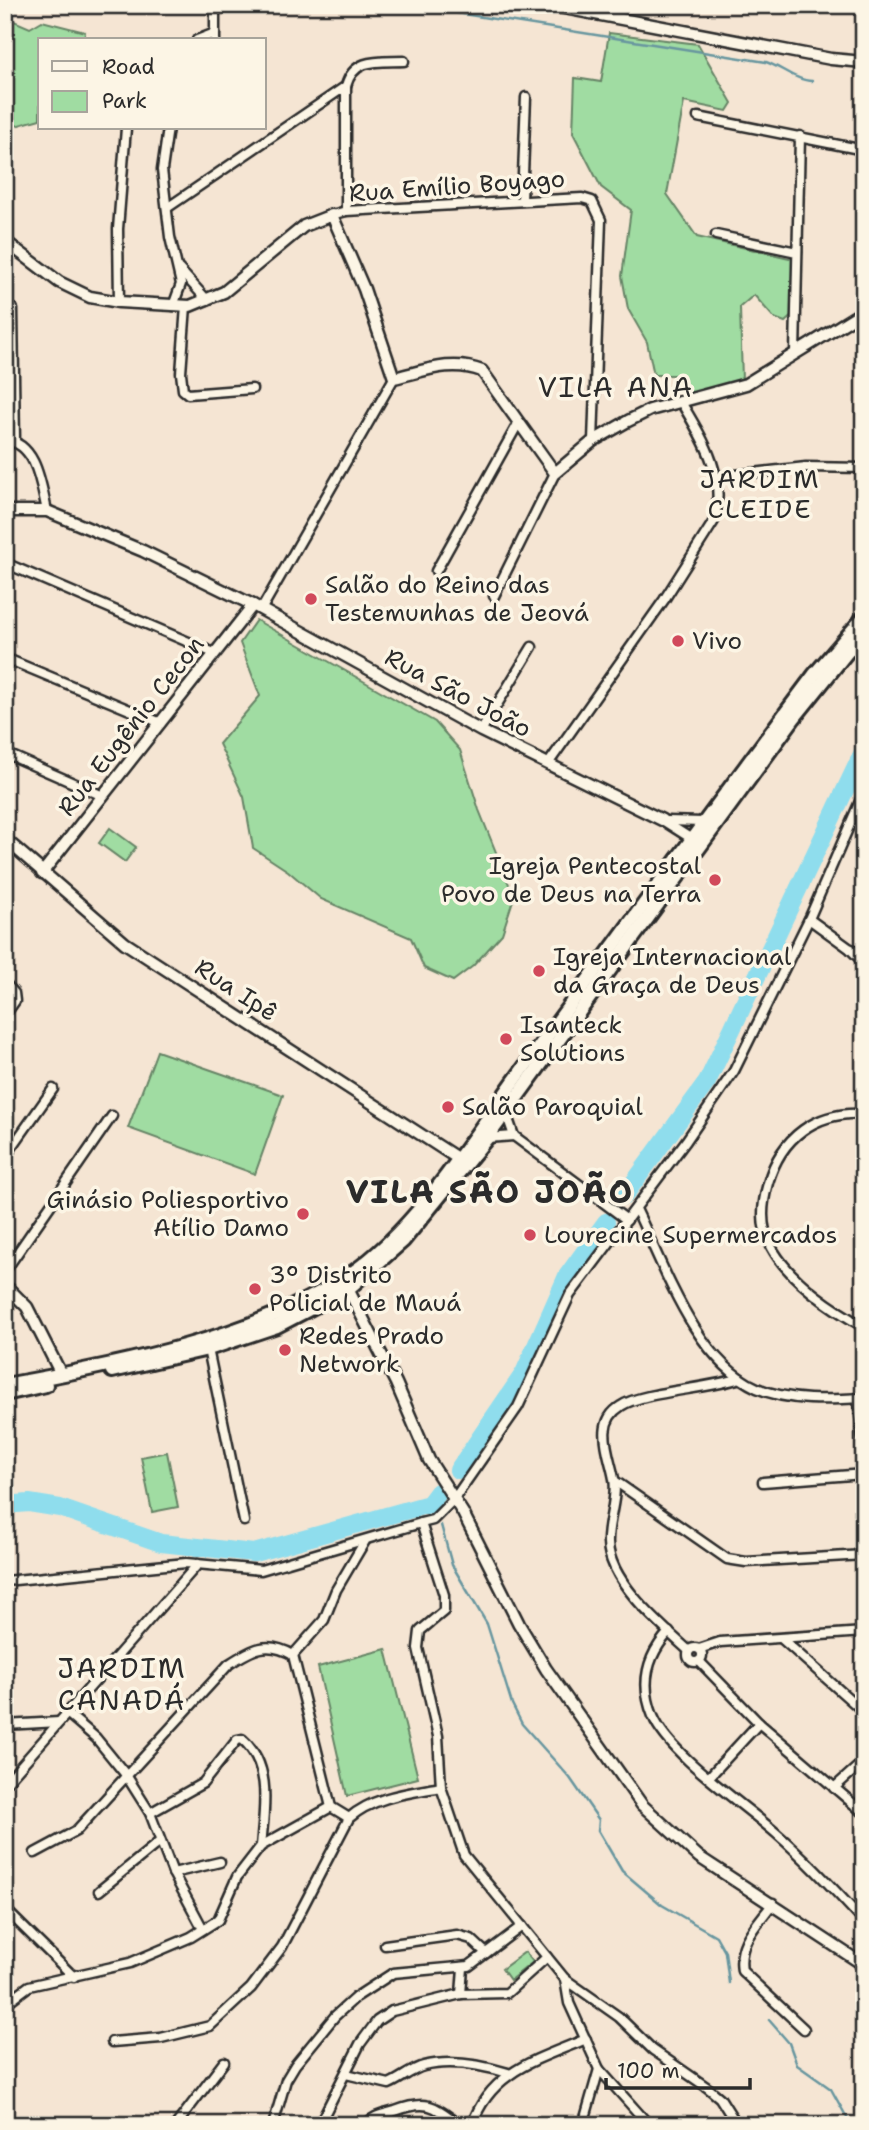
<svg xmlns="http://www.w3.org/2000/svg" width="869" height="2130" font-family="'Shantell Sans',sans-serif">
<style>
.green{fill:#a0dca2;stroke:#668466;stroke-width:2}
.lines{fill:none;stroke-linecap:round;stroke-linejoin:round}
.stream{stroke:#67969f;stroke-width:2.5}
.river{stroke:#8fdded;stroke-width:18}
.minor-casing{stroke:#2b2b2b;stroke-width:13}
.tertiary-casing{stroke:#2b2b2b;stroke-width:15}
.primary-casing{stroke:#2b2b2b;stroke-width:18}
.minor{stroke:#fcf5e5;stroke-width:8}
.tertiary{stroke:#fcf5e5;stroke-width:10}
.primary{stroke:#fcf5e5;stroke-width:12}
.poi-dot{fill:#d1495b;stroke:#fcf5e5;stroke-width:2.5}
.labels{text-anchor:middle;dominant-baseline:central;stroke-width:7;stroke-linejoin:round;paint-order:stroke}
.street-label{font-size:24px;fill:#2b2b2b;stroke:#fcf5e5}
.poi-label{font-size:24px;fill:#2b2b2b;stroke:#fcf5e5;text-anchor:start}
.neighbourhood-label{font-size:26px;letter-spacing:2px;fill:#2b2b2b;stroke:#fcf5e5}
.quarter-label{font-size:28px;letter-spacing:2px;fill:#2b2b2b;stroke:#fcf5e5}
.district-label{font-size:32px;font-weight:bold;letter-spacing:2px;fill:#2b2b2b;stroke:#fcf5e5}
</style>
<rect width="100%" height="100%" fill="#f5e5d3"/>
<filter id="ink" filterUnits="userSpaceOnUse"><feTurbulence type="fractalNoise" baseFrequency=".0143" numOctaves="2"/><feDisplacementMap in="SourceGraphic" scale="14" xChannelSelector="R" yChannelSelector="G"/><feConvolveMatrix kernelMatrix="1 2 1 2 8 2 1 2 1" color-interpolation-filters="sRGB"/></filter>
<g filter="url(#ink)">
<g class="green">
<path d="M5 21H14L30 28 42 21 85 32 84 40H40V119L5 129Z"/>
<path d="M609 33 698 44 732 103 727 111 684 102 667 194 697 237 794 259 795 313 785 322 774 318 754 295 740 307 742 381 689 394 679 375H654L647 342 628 309 622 276 631 210 601 187 573 133 575 78 601 82Z"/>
<path d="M256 620 435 722 460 750 479 810 514 897 502 934 473 966 453 981 424 968 411 938 321 899 288 871 253 848 244 797 219 744 260 696 240 643Z"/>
<path d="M110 828 136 847 125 862 99 843Z"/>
<path d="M157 1051 283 1095 255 1174 128 1128Z"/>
<path d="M167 1452 178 1507 152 1512 141 1457Z"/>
<path d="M386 1649 418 1778 347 1796 318 1667Z"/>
<path d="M525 1952 533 1962 510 1980 502 1969Z"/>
</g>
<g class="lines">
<g class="stream">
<path d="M457 13 766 62C781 67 797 81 812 81"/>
<path d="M441 1525 452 1565 487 1624 512 1704 522 1724 570 1778 599 1820 598 1830 622 1871 662 1905 716 1936 725 1952 729 1983"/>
<path d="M769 2020 789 2043 797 2065 831 2089 851 2125"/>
</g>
<g class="river">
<path d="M624 1196 707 1082 864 750"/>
<path d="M458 1470 524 1373 567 1276 606 1222"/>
<path d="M5 1505 29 1503 60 1508 161 1543 254 1553 429 1504 438 1492"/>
</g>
<g class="minor-casing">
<g id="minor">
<path d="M197 40 215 33"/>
<path d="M215 40V5"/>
<path d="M698 117 864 150"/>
<path d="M168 128 162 170 170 237 181 284 173 306"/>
<path d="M522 200 526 97"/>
<path d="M167 208 346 86"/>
<path d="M346 211V86C354 57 379 62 404 61"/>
<path d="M332 215 346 211 582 198 592 201 601 220 593 441"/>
<path d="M716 235 797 252"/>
<path d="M179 269 207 300"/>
<path d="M119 302 118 229 126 128"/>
<path d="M186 306 181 373 183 390 188 394 252 389"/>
<path d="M13 309 15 441"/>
<path d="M795 354 800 136"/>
<path d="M5 440C37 443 41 485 47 511"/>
<path d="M717 477 806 467 864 468"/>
<path d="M5 563 214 653"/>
<path d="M436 571 519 422"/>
<path d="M494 596 555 473"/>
<path d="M261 610 394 378"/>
<path d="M5 658 161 723"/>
<path d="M481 731 532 647"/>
<path d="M5 753 103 796"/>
<path d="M548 764 664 600 714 521C727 476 703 439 681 402"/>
<path d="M662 820 695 841"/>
<path d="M667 821 703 822"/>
<path d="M809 919 849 948 864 954"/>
<path d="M851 950 864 963"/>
<path d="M5 983 14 993 15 1001 5 1015"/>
<path d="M505 1110 514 1136 627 1220"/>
<path d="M864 1114C816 1111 781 1137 768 1183 764 1197 761 1216 765 1231 776 1272 829 1307 864 1327"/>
<path d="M487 1138 514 1136"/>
<path d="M5 1157 53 1089"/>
<path d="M636 1209C664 1266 695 1360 757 1388 789 1402 830 1400 864 1398"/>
<path d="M5 1271 112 1116"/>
<path d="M208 1349 244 1521"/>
<path d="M858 1398 864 1451"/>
<path d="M615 1481 727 1559 746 1562 864 1555"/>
<path d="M763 1482 864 1474"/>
<path d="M421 1523 444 1595V1611L420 1631 418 1648 438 1736 441 1787 464 1855 565 1979 619 2017 653 2050 708 2088 720 2098 737 2125"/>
<path d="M5 1581 186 1563 261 1570 421 1523 433 1520 454 1499 518 1407 570 1295 686 1141 734 1071 809 919 864 792"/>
<path d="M669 1632C647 1656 640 1684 653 1716 669 1755 744 1804 777 1834 808 1861 836 1891 864 1922"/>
<path d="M782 1639 864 1712"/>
<circle cx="695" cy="1655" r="7"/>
<path d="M699 1649 720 1642 864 1632"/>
<path d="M689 1651C662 1626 609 1582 608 1543 607 1522 618 1498 614 1479 610 1455 593 1423 621 1406 641 1392 709 1389 740 1378"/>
<path d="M293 1655 331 1807 349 1818"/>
<path d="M293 1655 324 1620 336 1590 365 1541"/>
<path d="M699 1661 759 1723 864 1813"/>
<path d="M67 1713 96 1738 126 1775 150 1813 173 1873 203 1929"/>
<path d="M5 1725 59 1722"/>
<path d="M710 1776 759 1723"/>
<path d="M5 1784 198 1564"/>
<path d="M834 1788 864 1761"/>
<path d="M150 1813 203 1783 237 1740 242 1739C273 1766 264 1810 261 1846"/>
<path d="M35 1853 76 1831 229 1664C252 1649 267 1640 293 1655"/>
<path d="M173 1873 220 1862"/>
<path d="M99 1891 159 1842"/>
<path d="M773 1903C757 1925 737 1942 742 1971L804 2029"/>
<path d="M5 1909 74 1977"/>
<path d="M385 1945 457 1935 471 1939 486 1953"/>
<path d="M565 1979 569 2003 599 2069 649 2125"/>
<path d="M461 1994 463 1968"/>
<path d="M5 2004 29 1986 130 1963 191 1937 218 1920 237 1877 261 1846 331 1807"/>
<path d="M112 2042 161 2038 210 2026 251 1988 282 1947 349 1818C374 1796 410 1793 441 1787"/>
<path d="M346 2074 389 2084C401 2079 412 2069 424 2066 451 2059 482 2065 508 2073"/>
<path d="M176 2125 224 2062"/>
<path d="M273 2125 286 2080 295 2065 335 2016 356 1997 393 1973 469 1966 522 1926"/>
<path d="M319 2125 360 2044 377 2021 392 2011 461 1994 507 1993 547 1957"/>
<path d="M365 2125C374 2115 383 2115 395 2111 427 2099 433 2105 460 2125"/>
<path d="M472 2125C490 2071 539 2059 586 2039"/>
<path d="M583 2125 599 2069"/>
</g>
</g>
<g class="tertiary-casing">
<g id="tertiary">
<path d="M548 5 831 59 864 62"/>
<path d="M5 241 59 282 90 297 119 302 190 306 224 292 304 226 332 215 364 289 394 378C424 371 452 359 482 371L555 473 593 441 628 421 650 410 746 384 864 311"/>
<path d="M5 511H47L143 551 253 605 481 731 662 820"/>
<path d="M5 839 125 943 457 1158"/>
<path d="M42 873 253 605"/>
<path d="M5 1285 27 1307 61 1374"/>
<path d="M346 1285 396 1383 429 1460 463 1513 519 1624 546 1669 642 1805 699 1857 864 1965"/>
</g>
</g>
<g class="primary-casing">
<g id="primary">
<path d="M112 1371 208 1349 277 1326 348 1289 403 1241 487 1138 794 718 864 631"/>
<path d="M5 1385C118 1365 256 1338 352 1273 420 1226 476 1132 525 1066 621 935 717 804 814 675L864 617"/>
<path d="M5 1394 46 1385"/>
</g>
</g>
<use href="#minor" class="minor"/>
<use href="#tertiary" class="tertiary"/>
<use href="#primary" class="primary"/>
</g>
</g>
<g class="poi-dot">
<circle cx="311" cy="599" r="7"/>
<circle cx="678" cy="641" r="7"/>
<circle cx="715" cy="880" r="7"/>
<circle cx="539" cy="971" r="7"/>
<circle cx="506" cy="1039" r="7"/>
<circle cx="448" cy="1107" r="7"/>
<circle cx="303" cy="1214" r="7"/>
<circle cx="530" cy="1235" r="7"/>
<circle cx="255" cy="1289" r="7"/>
<circle cx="285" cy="1350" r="7"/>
</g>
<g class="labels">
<g class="street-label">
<text transform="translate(457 186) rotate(-4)">Rua Emílio Boyago</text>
<text transform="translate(458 693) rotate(28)">Rua São João</text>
<text transform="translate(131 726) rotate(-52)">Rua Eugênio Cecon</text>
<text transform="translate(236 990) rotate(33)">Rua Ipê</text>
</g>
<g class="poi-label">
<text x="325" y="585">Salão do Reino das<tspan x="325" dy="28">Testemunhas de Jeová</tspan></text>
<text x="692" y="641">Vivo</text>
<text x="701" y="866" text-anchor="end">Igreja Pentecostal<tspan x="701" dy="28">Povo de Deus na Terra</tspan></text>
<text x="553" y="957">Igreja Internacional<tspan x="553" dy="28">da Graça de Deus</tspan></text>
<text x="520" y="1025">Isanteck<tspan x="520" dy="28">Solutions</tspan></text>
<text x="462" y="1107">Salão Paroquial</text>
<text x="289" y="1200" text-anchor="end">Ginásio Poliesportivo<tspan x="289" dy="28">Atílio Damo</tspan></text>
<text x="544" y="1235">Lourecine Supermercados</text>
<text x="269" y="1275">3º Distrito<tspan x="269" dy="28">Policial de Mauá</tspan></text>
<text x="299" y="1336">Redes Prado<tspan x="299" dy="28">Network</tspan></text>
</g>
<g class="neighbourhood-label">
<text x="760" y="478">JARDIM<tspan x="760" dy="30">CLEIDE</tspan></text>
</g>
<g class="quarter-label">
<text x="616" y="387">VILA ANA</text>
<text x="122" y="1668">JARDIM<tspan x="122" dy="32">CANADÁ</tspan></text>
</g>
<g class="district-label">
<text x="490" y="1191">VILA SÃO JOÃO</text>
</g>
</g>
<rect width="869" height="2130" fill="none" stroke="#fcf5e5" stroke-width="28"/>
<rect x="14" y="14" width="841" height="2102" fill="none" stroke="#2b2b2b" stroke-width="2.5" filter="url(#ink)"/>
<rect x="38" y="38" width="228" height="91" fill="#fcf5e5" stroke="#a8a49b" stroke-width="2"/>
<rect x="52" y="61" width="35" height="10" fill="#fcf5e5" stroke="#a8a49b" stroke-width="2"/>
<text x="102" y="74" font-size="21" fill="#2b2b2b">Road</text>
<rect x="52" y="91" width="35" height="21" fill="#a0dca2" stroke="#a8a49b" stroke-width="2"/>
<text x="102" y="108" font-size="21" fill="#2b2b2b">Park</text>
<path d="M606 2078v10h144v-10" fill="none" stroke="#2b2b2b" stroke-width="3.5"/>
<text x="617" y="2078" font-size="21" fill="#2b2b2b" stroke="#fcf5e5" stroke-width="5" paint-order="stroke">100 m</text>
</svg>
